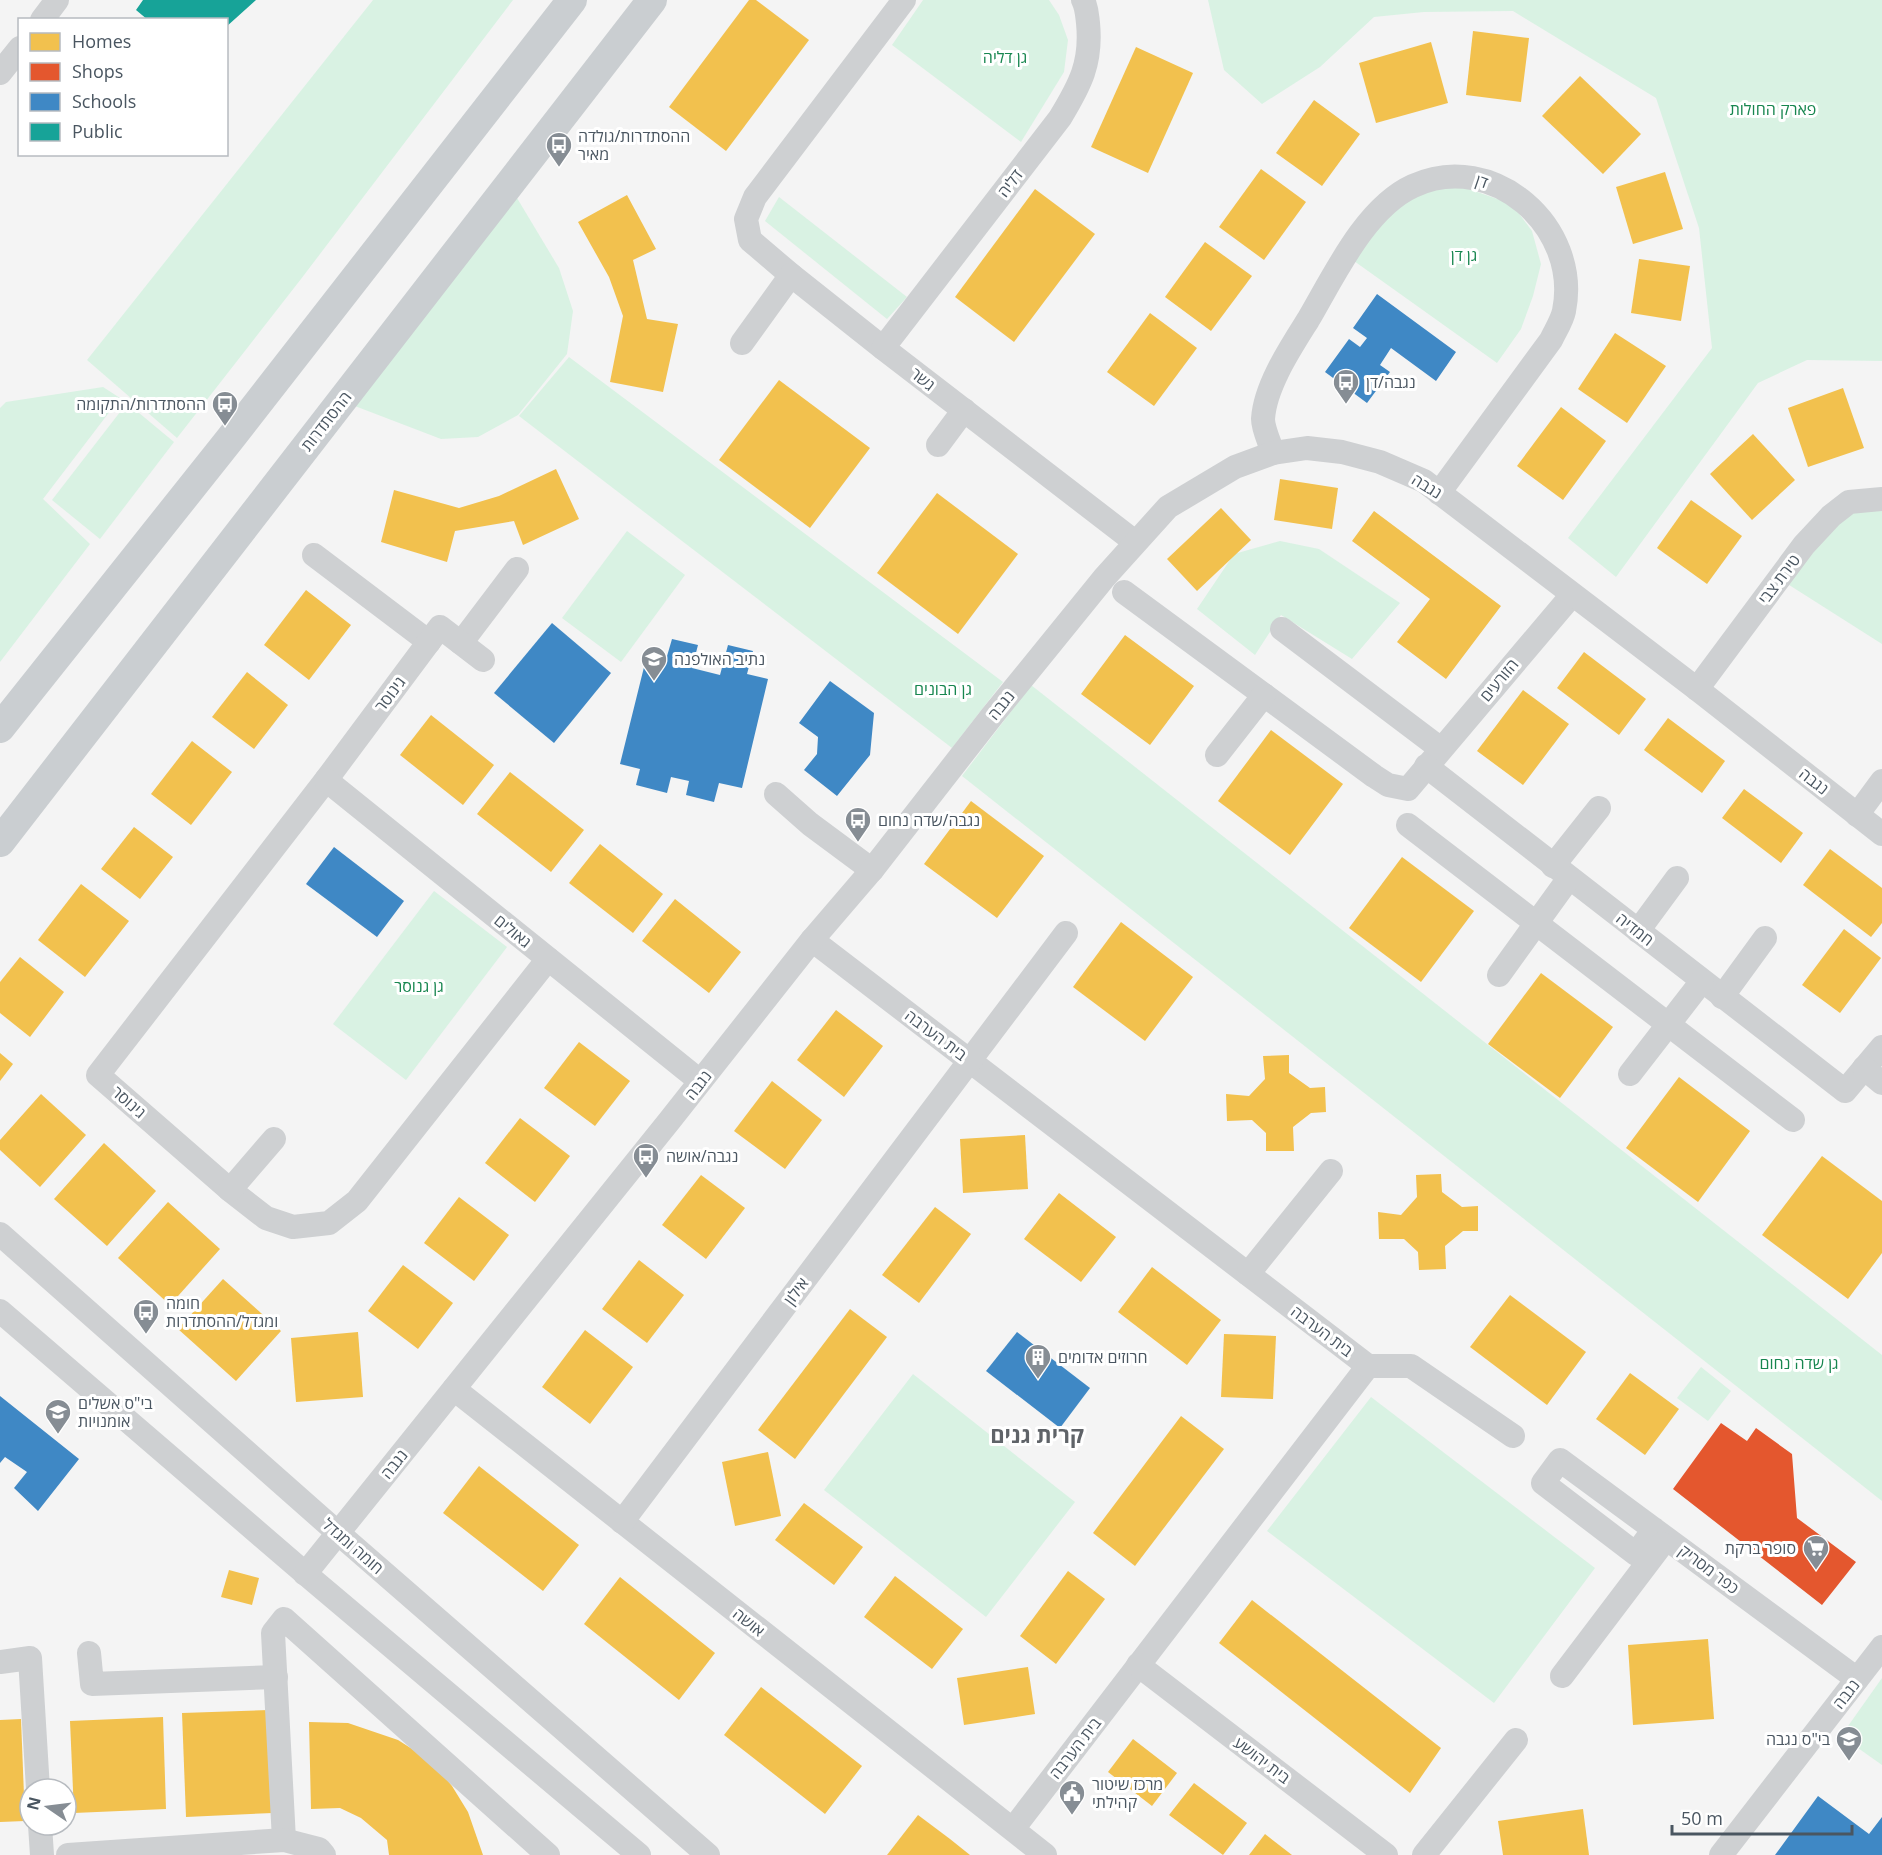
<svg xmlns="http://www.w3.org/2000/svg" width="1882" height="1855" font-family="'Open Sans',Heebo,sans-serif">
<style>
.green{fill:#d9f2e3}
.homes{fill:#f2c14e}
.shops{fill:#e4572e}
.schools{fill:#3f88c5}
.public{fill:#17a398}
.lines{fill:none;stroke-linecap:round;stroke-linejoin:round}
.minor{stroke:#ced0d2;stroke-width:24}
.major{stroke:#caced1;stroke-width:30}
.labels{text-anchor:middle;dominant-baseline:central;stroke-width:6;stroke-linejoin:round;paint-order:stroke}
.park-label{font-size:16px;fill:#17864f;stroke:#fff}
.poi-label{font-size:16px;fill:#4a5661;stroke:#fff;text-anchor:start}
.street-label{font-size:16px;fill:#4a5661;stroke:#fff}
.district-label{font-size:22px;font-weight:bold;fill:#5f6368;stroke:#fff}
</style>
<rect width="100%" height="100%" fill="#f4f4f4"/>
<g class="green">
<path d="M373 0H513L301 279 177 438 87 360Z"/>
<path d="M923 0H1049L1059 15 1068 40 1064 72 1021 142 892 45Z"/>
<path d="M1208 0H1882V361L1807 360 1758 383 1616 577 1568 538 1712 348 1699 228 1656 98 1513 11 1424 12 1374 17 1320 67 1262 104 1224 70Z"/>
<path d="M1457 185 1512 204 1532 231 1541 264 1533 296 1521 329 1497 363 1354 261 1388 214 1418 190Z"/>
<path d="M514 193 559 268 573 311 567 354 518 415 478 437 441 439 347 403Z"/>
<path d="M779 197 907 297 887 319 765 221Z"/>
<path d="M569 357 1003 682 952 748 519 416Z"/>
<path d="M103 387 120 398 43 499 90 544 0 662V408L6 402Z"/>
<path d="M127 403 174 442 100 539 52 500Z"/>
<path d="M1882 508V644L1786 583 1826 532 1852 513Z"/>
<path d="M627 531 685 575 621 662 562 618Z"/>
<path d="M1280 541 1319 549 1400 603 1352 659 1281 615 1255 655 1197 609 1234 554Z"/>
<path d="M1031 685 1882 1355V1501L962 776Z"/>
<path d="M434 891 507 947 406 1080 333 1024Z"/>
<path d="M1701 1367 1731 1391 1708 1421 1677 1398Z"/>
<path d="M913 1374 1075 1502 986 1617 824 1490Z"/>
<path d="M1371 1397 1595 1568 1494 1703 1267 1531Z"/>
<path d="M1882 1678V1765L1841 1736Z"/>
</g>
<g class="homes">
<path d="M749 0H756L809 40 726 151 669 107Z"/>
<path d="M1473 31 1529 38 1521 102 1466 95Z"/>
<path d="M1431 42 1448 103 1376 123 1359 63Z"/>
<path d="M1136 47 1193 73 1148 173 1091 147Z"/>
<path d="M1580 76 1641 134 1603 174 1542 116Z"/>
<path d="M1314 100 1360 134 1322 186 1276 153Z"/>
<path d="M1261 169 1306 202 1264 260 1219 227Z"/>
<path d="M1665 172 1683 229 1633 244 1616 187Z"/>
<path d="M1035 189 1095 234 1014 342 955 297Z"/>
<path d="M627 195 656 249 633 260 647 319 678 324 663 392 610 382 623 316 609 277 578 222Z"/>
<path d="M1205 242 1252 276 1211 331 1165 297Z"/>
<path d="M1639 259 1690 266 1681 321 1631 313Z"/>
<path d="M1150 313 1197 348 1154 406 1107 372Z"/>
<path d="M1615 333 1666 366 1627 423 1578 389Z"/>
<path d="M779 380 870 448 810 528 719 460Z"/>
<path d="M1843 388 1864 448 1808 467 1788 408Z"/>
<path d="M1561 407 1606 441 1563 500 1517 466Z"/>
<path d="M1753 434 1795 480 1752 520 1710 474Z"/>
<path d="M556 469 579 519 523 545 514 521 455 531 447 562 381 542 394 490 459 508 499 496Z"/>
<path d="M1280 479 1338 488 1332 529 1274 520Z"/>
<path d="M937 493 1018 554 958 634 877 573Z"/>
<path d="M1691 500 1742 536 1707 584 1657 548Z"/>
<path d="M1221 508 1251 540 1197 591 1167 559Z"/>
<path d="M1374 511 1501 606 1446 679 1397 642 1430 599 1352 541Z"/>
<path d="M306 590 351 625 309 680 264 645Z"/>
<path d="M1125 635 1194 686 1150 745 1081 694Z"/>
<path d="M1584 652 1646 699 1619 735 1557 688Z"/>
<path d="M247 672 288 705 254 749 212 717Z"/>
<path d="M1523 690 1569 724 1523 785 1477 751Z"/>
<path d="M431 715 494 765 463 805 400 755Z"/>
<path d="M1668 718 1725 761 1702 793 1644 750Z"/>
<path d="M1271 730 1343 784 1290 855 1218 801Z"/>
<path d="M192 741 232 772 191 825 151 794Z"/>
<path d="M510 772 584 830 551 872 477 814Z"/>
<path d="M1744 789 1803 833 1781 863 1722 818Z"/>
<path d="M971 801 1044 856 997 918 924 864Z"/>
<path d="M134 827 173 857 140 899 101 869Z"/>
<path d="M600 844 663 894 633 933 569 883Z"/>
<path d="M1830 849 1882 888V923L1871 937 1803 885Z"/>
<path d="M1402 857 1474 911 1421 982 1349 928Z"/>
<path d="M81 884 129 921 85 977 38 940Z"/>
<path d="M675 899 741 952 709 993 642 941Z"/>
<path d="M1121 922 1193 977 1145 1041 1073 987Z"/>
<path d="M1844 929 1881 958 1840 1013 1802 985Z"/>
<path d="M20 957 64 992 30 1037 0 1013V982Z"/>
<path d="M1541 973 1613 1027 1560 1098 1488 1044Z"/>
<path d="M836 1010 883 1046 844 1097 797 1060Z"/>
<path d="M579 1042 630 1081 595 1126 544 1088Z"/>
<path d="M0 1053 13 1064 0 1081Z"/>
<path d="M1289 1055V1073L1310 1088 1325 1087 1326 1112 1311 1113 1293 1127 1294 1151H1266V1133L1252 1120 1227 1121 1226 1094 1249 1096 1265 1079 1263 1056Z"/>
<path d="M1679 1077 1750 1131 1698 1202 1626 1148Z"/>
<path d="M772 1081 822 1120 785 1169 734 1131Z"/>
<path d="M41 1094 86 1135 40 1187 0 1150V1140Z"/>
<path d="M520 1118 570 1156 535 1202 485 1163Z"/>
<path d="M1025 1135 1028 1189 963 1193 960 1139Z"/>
<path d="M104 1143 156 1191 107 1246 54 1199Z"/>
<path d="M1822 1156 1882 1201V1253L1848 1299 1762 1235Z"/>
<path d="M1441 1174 1442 1192 1462 1207 1478 1206V1231H1463L1445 1246 1446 1269 1419 1270 1418 1252 1404 1239H1379L1378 1212 1401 1215 1417 1197 1416 1175Z"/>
<path d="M701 1175 745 1208 706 1259 662 1225Z"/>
<path d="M1059 1193 1116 1237 1081 1282 1024 1239Z"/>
<path d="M459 1197 509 1235 474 1281 424 1243Z"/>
<path d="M168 1202 220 1249 170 1305 118 1258Z"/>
<path d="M935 1207 971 1234 919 1303 882 1275Z"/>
<path d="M639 1260 684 1295 647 1343 602 1309Z"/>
<path d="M403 1265 453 1303 418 1349 368 1311Z"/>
<path d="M1152 1267 1221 1320 1187 1365 1118 1312Z"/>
<path d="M223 1279 281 1331 236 1381 178 1329Z"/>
<path d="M1510 1295 1586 1352 1547 1405 1470 1347Z"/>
<path d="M850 1309 887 1337 795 1459 758 1430Z"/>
<path d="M585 1330 633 1367 590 1424 542 1387Z"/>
<path d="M358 1332 363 1397 296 1402 291 1338Z"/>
<path d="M1224 1334 1276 1336 1273 1399 1221 1397Z"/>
<path d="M1630 1373 1679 1409 1645 1455 1596 1419Z"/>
<path d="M1181 1416 1224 1449 1135 1566 1093 1533Z"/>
<path d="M768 1452 781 1516 735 1526 722 1462Z"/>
<path d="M479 1466 579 1545 543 1591 443 1513Z"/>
<path d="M804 1503 863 1547 834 1585 775 1540Z"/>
<path d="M229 1570 259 1578 252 1605 221 1597Z"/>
<path d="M1068 1571 1105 1599 1056 1664 1020 1636Z"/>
<path d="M895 1576 963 1629 932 1669 864 1617Z"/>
<path d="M620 1577 715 1653 679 1700 584 1624Z"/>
<path d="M1252 1600 1441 1748 1410 1793 1219 1643Z"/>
<path d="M1708 1639 1714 1719 1633 1725 1628 1645Z"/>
<path d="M1028 1667 1035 1714 964 1725 957 1678Z"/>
<path d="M761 1687 862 1766 825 1814 724 1735Z"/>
<path d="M269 1710 273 1813 186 1817 182 1713Z"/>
<path d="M163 1717 166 1809 74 1813 70 1721Z"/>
<path d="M21 1719 25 1821 0 1822V1720Z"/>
<path d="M309 1722 348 1723 398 1740 431 1761 452 1786 468 1812 483 1855H389L387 1840 361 1818 340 1808 311 1809Z"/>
<path d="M1133 1739 1177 1773 1152 1806 1108 1772Z"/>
<path d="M1194 1783 1247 1823 1223 1855 1169 1815Z"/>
<path d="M1583 1809 1589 1855H1503L1498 1821Z"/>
<path d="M918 1815 950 1839 970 1855H887Z"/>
<path d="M1265 1834 1292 1855H1249Z"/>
</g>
<path class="shops" d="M1721 1423 1747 1441 1756 1428 1792 1454 1797 1518 1856 1562 1822 1605 1673 1489Z"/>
<g class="schools">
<path d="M1377 294 1456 352 1436 381 1391 348 1380 365 1390 372 1367 403 1325 372 1349 339 1360 347 1367 338 1353 328Z"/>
<path d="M552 623 611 673 554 743 494 693Z"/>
<path d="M672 639 698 645 692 668 720 675 728 645 753 651 747 674 768 679 742 788 719 783 714 802 686 795 689 781 671 777 667 793 636 785 640 769 620 764 646 659 665 663Z"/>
<path d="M830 681 874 713 870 755 837 796 804 770 817 754 818 737 799 723Z"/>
<path d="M334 847 404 901 377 937 306 884Z"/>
<path d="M1017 1332 1090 1388 1060 1428 986 1371Z"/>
<path d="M0 1396 79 1459 38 1511 14 1488 27 1472 5 1457 0 1463Z"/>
<path d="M1818 1796 1869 1834 1882 1817V1855H1775Z"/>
</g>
<path class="public" d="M143 0H256L226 27V20H148L136 10Z"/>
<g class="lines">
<g class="minor">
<path d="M904 0 755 197 746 219 750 240 791 275 883 348 1135 542"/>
<path d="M42 20 57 0"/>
<path d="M0 73 20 48"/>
<path d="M742 343 791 275"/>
<path d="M883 348 1060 118C1080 85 1092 63 1088 23 1087 15 1087 8 1083 0"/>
<path d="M938 445 964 410"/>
<path d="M1273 453C1270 443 1263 429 1263 419 1265 386 1291 347 1308 320 1334 276 1365 208 1413 186 1493 149 1581 227 1564 311 1562 321 1555 331 1551 340L1439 493"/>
<path d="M314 555 429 642"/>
<path d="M1124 592 1374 776 1388 785 1408 789 1572 595"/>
<path d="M1282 629 1441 749"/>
<path d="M461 643 517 569"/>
<path d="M483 660 440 627 326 780 98 1075 230 1190 266 1218 293 1227 329 1223 357 1201 548 959"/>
<path d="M1697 689 1804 545 1831 516 1849 502 1882 499"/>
<path d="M1217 755 1264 695"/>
<path d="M1426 766 1845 1091 1882 1047"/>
<path d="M326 780 700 1081"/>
<path d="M776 794 810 824 872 870"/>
<path d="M1857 815 1882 781"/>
<path d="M1408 825 1793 1120"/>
<path d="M1553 866 1599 808"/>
<path d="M1638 931 1677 878"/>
<path d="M812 940 1368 1366 1013 1829"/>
<path d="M1499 975 1569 878"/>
<path d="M1722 997 1765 938"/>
<path d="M1864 1068 1882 1083"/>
<path d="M1630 1074 1702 981"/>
<path d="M230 1190 274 1139"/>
<path d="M0 1234 338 1533 708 1855"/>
<path d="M1248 1274 1331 1171"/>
<path d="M0 1311 314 1581 639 1855"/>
<path d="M1368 1366H1411L1513 1436"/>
<path d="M454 1389 1045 1855"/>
<path d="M622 1522 1066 933"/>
<path d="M1654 1529 1636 1554 1543 1483 1560 1460 1857 1679"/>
<path d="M305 1574 670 1120 812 940 872 870 992 716 1104 578 1168 507 1235 467 1273 453 1307 448 1342 452 1380 462 1424 481 1697 689 1882 834"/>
<path d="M89 1653 92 1684 276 1677"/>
<path d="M0 1662 30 1658 38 1789"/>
<path d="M1138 1665 1386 1855"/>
<path d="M1562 1676 1662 1544"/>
<path d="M40 1825 42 1855"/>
<path d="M284 1840 273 1633 284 1619 548 1855"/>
<path d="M68 1855 284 1840 319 1849 324 1855"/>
<path d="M1424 1855 1516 1740"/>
<path d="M1721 1855 1882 1647"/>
</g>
<g class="major">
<path d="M0 728 230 439 572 0"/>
<path d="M0 842 652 0"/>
</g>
</g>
<defs>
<g id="bus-pin" transform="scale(1.35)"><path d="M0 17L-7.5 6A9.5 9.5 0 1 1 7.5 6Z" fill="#868d94" stroke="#fff"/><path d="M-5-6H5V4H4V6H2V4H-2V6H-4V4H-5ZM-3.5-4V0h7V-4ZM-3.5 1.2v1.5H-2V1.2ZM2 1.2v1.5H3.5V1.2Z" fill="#fff"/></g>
<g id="school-pin" transform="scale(1.35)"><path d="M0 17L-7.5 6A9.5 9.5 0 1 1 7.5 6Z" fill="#868d94" stroke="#fff"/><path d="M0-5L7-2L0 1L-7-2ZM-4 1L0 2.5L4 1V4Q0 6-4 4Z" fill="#fff"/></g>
<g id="building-pin" transform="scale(1.35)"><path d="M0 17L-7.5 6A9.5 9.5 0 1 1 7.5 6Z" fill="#868d94" stroke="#fff"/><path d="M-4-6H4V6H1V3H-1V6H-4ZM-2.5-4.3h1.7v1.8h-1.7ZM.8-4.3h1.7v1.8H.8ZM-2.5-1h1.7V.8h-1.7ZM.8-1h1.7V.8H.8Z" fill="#fff"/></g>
<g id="supermarket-pin" transform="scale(1.35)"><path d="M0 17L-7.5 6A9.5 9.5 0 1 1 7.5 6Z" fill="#868d94" stroke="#fff"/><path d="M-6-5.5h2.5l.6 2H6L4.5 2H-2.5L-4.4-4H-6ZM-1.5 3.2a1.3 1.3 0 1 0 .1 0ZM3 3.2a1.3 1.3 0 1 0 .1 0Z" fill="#fff"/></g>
<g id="civic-pin" transform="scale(1.35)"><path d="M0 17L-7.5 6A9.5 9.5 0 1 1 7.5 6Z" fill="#868d94" stroke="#fff"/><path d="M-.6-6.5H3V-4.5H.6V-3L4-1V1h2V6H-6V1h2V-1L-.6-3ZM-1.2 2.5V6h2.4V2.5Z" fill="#fff"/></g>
</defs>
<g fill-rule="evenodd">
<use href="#bus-pin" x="559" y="145"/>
<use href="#bus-pin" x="1346" y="382"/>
<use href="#bus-pin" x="225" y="404"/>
<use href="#school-pin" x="654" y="659"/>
<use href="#bus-pin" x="858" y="820"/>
<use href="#bus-pin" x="646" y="1156"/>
<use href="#bus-pin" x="146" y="1312"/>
<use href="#building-pin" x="1038" y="1357"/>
<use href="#school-pin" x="58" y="1412"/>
<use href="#supermarket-pin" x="1816" y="1548"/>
<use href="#school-pin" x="1849" y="1739"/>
<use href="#civic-pin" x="1072" y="1793"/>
</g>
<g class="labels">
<g class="park-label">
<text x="1005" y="57">גן דליה</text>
<text x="1773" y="109">פארק החולות</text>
<text x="1464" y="255">גן דן</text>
<text x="943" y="689">גן הבונים</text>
<text x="419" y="986">גן גנוסר</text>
<text x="1799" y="1363">גן שדה נחום</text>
</g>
<g class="poi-label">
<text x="578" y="136">ההסתדרות/גולדה<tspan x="578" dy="18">מאיר</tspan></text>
<text x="1366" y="382">נגבה/דן</text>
<text x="206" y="404" text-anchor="end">ההסתדרות/התקומה</text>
<text x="674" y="659">נתיב האולפנה</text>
<text x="878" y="820">נגבה/שדה נחום</text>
<text x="666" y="1156">נגבה/אושה</text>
<text x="166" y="1303">חומה<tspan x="166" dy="18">ומגדל/ההסתדרות</tspan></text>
<text x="1058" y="1357">חרוזים אדומים</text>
<text x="78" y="1403">בי"ס אשלים<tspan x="78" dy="18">אומנויות</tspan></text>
<text x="1796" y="1548" text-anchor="end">סופר ברקת</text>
<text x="1830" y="1739" text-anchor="end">בי"ס נגבה</text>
<text x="1092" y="1784">מרכז שיטור<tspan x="1092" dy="18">קהילתי</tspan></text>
</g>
<g class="street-label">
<text transform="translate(1482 181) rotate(19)">דן</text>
<text transform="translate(1010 183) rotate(-53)">דליה</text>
<text transform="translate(923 379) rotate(38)">גשר</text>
<text transform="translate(326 421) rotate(-52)">ההסתדרות</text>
<text transform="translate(1427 486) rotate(32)">נגבה</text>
<text transform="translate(1779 579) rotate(-53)">טירת צבי</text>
<text transform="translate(1499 680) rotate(-50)">הזורעים</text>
<text transform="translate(390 694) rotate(-53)">גינוסר</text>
<text transform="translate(1001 705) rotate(-51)">נגבה</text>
<text transform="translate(1814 781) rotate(38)">נגבה</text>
<text transform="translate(1635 929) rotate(38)">חמדיה</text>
<text transform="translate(513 931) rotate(39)">גאולים</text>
<text transform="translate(936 1035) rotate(37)">בית הערבה</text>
<text transform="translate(698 1085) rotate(-52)">נגבה</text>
<text transform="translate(129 1102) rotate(41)">גינוסר</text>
<text transform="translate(796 1291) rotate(-53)">אילון</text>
<text transform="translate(1322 1331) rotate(37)">בית הערבה</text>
<text transform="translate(394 1464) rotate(-51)">נגבה</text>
<text transform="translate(353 1546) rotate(41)">חומה ומגדל</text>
<text transform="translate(1709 1569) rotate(37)">כפר מסריק</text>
<text transform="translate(749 1622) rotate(38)">אושה</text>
<text transform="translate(1846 1694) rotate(-52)">נגבה</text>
<text transform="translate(1075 1748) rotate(-52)">בית הערבה</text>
<text transform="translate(1262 1760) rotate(37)">בית יהושע</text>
</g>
<g class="district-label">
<text x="1037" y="1434">קרית גנים</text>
</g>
</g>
<rect x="18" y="18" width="210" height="138" fill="#ffffff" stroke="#b7bbc0" stroke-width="1.5"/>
<rect x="30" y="33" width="30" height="18" fill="#f2c14e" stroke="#b7bbc0" stroke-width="1.5"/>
<text x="72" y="48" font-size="18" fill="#4a5661">Homes</text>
<rect x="30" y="63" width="30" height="18" fill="#e4572e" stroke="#b7bbc0" stroke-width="1.5"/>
<text x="72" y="78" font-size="18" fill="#4a5661">Shops</text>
<rect x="30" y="93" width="30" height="18" fill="#3f88c5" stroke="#b7bbc0" stroke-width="1.5"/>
<text x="72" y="108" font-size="18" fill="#4a5661">Schools</text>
<rect x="30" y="123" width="30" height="18" fill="#17a398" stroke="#b7bbc0" stroke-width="1.5"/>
<text x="72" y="138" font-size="18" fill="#4a5661">Public</text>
<g transform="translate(48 1807) rotate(284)"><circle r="28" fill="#ffffff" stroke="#b7bbc0" stroke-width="1.5"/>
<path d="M0-4.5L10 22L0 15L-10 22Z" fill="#868d94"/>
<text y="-9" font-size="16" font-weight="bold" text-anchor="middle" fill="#4a5661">N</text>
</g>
<path d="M1672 1825v9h180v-9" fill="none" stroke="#4a5661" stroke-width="3"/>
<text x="1681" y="1825" font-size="18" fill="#4a5661" stroke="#ffffff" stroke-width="4.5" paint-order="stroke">50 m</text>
</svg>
